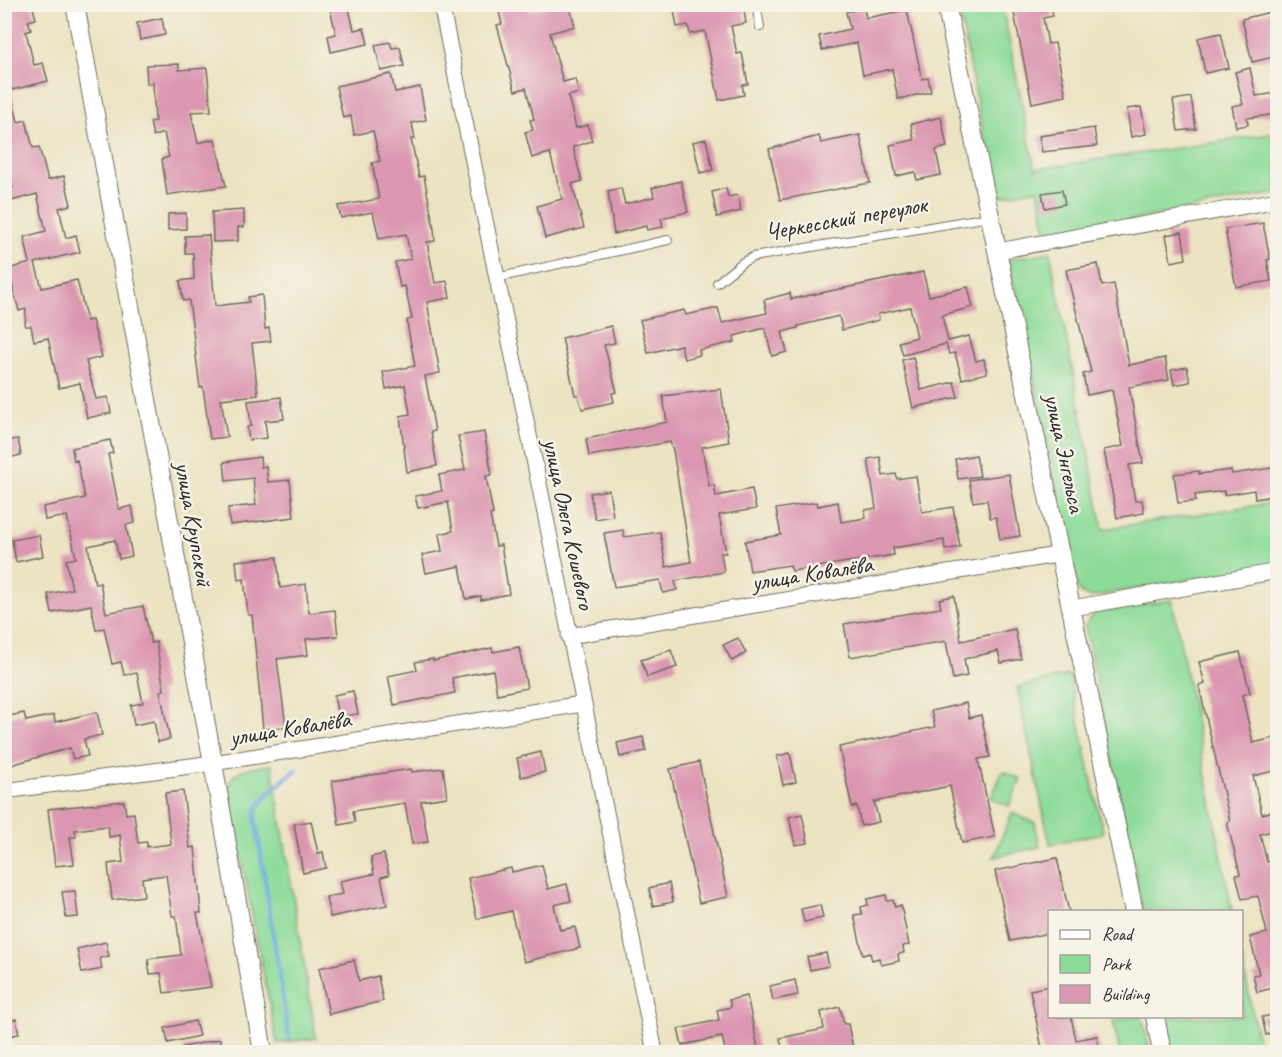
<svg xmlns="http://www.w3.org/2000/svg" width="1282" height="1057" font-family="Caveat,sans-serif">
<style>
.green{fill:#8ddb99;stroke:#5c8362;stroke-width:1.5}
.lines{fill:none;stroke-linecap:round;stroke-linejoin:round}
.stream{stroke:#6dabdf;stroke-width:4.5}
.building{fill:#db96b1}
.service-casing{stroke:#6e6b60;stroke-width:10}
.minor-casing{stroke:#6e6b60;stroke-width:17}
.tertiary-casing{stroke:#6e6b60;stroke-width:20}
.service{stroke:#fff;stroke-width:8}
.minor{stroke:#fff;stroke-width:15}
.tertiary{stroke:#fff;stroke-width:18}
.labels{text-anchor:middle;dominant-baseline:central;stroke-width:5;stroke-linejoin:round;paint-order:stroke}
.street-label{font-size:24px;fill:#2b2b2b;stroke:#f7f3e8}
</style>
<rect width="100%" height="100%" fill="#f7f3e8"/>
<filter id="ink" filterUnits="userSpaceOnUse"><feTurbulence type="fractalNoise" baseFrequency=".0167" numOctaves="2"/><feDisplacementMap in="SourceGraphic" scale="12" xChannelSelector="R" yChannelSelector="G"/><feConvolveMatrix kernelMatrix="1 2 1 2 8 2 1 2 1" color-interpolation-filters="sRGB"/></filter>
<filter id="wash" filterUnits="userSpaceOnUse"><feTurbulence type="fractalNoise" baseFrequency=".008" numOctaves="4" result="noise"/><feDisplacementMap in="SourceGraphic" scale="24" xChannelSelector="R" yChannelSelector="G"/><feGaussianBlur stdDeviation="1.35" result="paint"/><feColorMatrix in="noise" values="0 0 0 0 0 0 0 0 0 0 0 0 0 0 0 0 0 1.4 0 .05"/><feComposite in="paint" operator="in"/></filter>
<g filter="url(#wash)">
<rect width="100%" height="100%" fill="#ebe3c1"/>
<g class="green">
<path d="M958 5H1002L1035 169 1277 133V193L1047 236 1038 189 996 197Z"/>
<path d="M1050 252 1103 529 1277 502V564L1090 597 1082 594 1077 587 1009 259Z"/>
<path d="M1172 600 1232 911H1143L1085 626 1090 618 1098 612Z"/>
<path d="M1069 675 1103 833 1050 844 1017 687Z"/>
<path d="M272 765 316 1038 277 1043 228 789C230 767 254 767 272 765Z"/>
<path d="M1003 771 1021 779 1009 806 991 798Z"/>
<path d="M1012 813 1035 823 1040 847 994 857Z"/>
<path d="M1242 958 1260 1052H1172L1165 1017 1242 1016Z"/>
<path d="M1135 1016 1142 1017 1150 1052H1120L1113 1021Z"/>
</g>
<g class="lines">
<path class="stream" d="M289 1038 255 816C257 799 283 781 296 770"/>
</g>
<g id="blocks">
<g class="building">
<path d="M4 4H18V8L32 4 36 19 28 21 31 30 26 32 34 65 43 63 48 81 12 90 4 58Z"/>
<path d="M329 4H348L354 30 364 28 368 44 331 52 328 36 336 34Z"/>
<path d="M497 4H528L529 11 554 4H569L575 26 550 33 563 82 575 79 579 93 568 96 576 128 588 125 592 141 573 147 582 181 572 184 584 228 545 238 537 206 562 199 550 153 532 158 525 132 533 130 530 120 534 119 526 88 515 91 497 25 502 24Z"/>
<path d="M673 4H743L746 23 731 26 737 54 742 53 748 84 742 85 744 95 719 100 705 31 690 34 688 25 677 27Z"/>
<path d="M1031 4H1051L1053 16 1043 18 1048 44 1055 43 1066 96 1032 103 1013 8Z"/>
<path d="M864 8 866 18 907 10 922 79 928 78 931 92 898 99 892 69 863 75 857 43 822 50 819 36 850 29 846 12Z"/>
<path d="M1278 10V56L1252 62 1242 19Z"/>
<path d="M162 18 165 35 140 40 137 23Z"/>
<path d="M1221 33 1229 68 1205 73 1198 38Z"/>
<path d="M390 42 392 48 400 47 404 66 381 71 375 45Z"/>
<path d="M179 64V70L207 68 211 111 191 112 198 143 215 139 226 186 167 195 162 159 169 157 164 133 153 136 150 122 155 121 153 83 147 84 146 65Z"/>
<path d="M1250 68 1256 96 1278 93V114L1247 118 1248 125 1236 127 1232 106 1243 104 1235 72Z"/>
<path d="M391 74 395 92 420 87 426 120 412 123 415 139H411L419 177 424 176 434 229 435 241 427 242 435 283 447 281 450 298 427 302 440 373 425 376 435 431 431 432 437 466 407 472 400 416 410 414 405 385 386 389 383 372 415 366 408 329 407 320 412 319 405 286 400 287 395 262 411 259 406 234 379 239 373 212 341 218 338 206 379 199 372 163 380 161 373 131 354 135 351 116 343 118 336 86Z"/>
<path d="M9 85 18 122 26 120 33 148 39 147 48 180 64 176 71 205 59 208 66 238 76 235 80 252 35 263 42 288 77 280 87 321 92 320 102 357 86 361 96 399 108 397 111 413 87 418 80 383 59 388 48 338 34 341 31 326H25L26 309 19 311 12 284 4 286V270L30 263 24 237 46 231 37 194 4 203V190L13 188 4 154V86Z"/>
<path d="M1191 97 1196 129 1178 131 1173 100Z"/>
<path d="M1141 107 1146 134 1131 137 1127 109Z"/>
<path d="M941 117 947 147 936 150 941 175 917 180 915 172 896 176 890 145 914 140 911 124Z"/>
<path d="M1094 128 1097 146 1042 152 1039 136Z"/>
<path d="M860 135 870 183 780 200 769 149 819 136 821 143Z"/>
<path d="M706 139 713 170 700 173 693 142Z"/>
<path d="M681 181 688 212 661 218 663 227 647 230 646 226 614 234 608 191 621 188 625 204 654 197 652 188Z"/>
<path d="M726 188 728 197 738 195 741 211 717 217 712 192Z"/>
<path d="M1062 190 1065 204 1045 208 1042 193Z"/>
<path d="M244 210V227H238V241L213 242 212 212Z"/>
<path d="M186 213V229L168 230V214Z"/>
<path d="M1263 223 1270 259 1267 260 1271 281 1236 287 1225 229Z"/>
<path d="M1182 232 1186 259 1171 262 1166 235Z"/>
<path d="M209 235 215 306 249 302 248 297 262 295 265 329 269 328 271 341 252 343 258 395 221 399 227 437 210 439 203 387 200 388 189 300 183 301 180 281 194 279 193 253H185V236Z"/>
<path d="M1098 264 1102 286 1114 284 1129 365 1165 358 1169 380 1129 387 1143 463 1129 465 1135 501 1142 500 1144 513 1117 518 1104 450 1123 446 1112 390 1087 395 1083 374 1091 372 1066 270Z"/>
<path d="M923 272 929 296 968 287 973 307 942 315 948 341 969 336 976 361 984 359 987 373 962 379 955 353 949 354 946 344 903 355 899 342 917 337 910 307 878 314 879 320 842 330 839 316 798 326V328L782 332 787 352 772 356 765 328 734 336 735 342 699 350 700 355 684 359 681 345 648 353 640 320 684 310 686 315 718 308 722 323 767 313 764 300 790 293 791 299Z"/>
<path d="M611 326 615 343 604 345 617 392 612 393 614 402 582 409 578 395H575L562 338Z"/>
<path d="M913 357 921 390 954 382 958 397 913 408 902 360Z"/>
<path d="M1187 367 1190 382 1174 385 1171 370Z"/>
<path d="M721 389 729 442 702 447 709 486 714 485 716 496 752 489 756 509 719 515 726 553H721L724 572 675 581 677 590 663 593 660 580 614 587 604 533 623 530 624 537 660 532 666 567 691 562 673 450 670 442 589 456 586 439 667 422 663 396Z"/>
<path d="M281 397 284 419 265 421 267 438 249 440 247 427 251 426 248 401Z"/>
<path d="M484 432 492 475 486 476 493 514 490 515 496 546 501 545 509 594 481 600V596L466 599 460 566 426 573 422 555 442 551 439 534 453 531 448 502 418 508 415 496 442 491 439 475 465 470 458 436Z"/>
<path d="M18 439 21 455 4 459V441Z"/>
<path d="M110 440 113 453 108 454 119 509 132 506 135 523 126 525 132 556 119 559 115 540 88 546 95 584 100 583 106 613 143 606 151 643 156 642 164 690 160 691 170 739 158 742 154 721 134 725 131 705 143 703 137 673 124 675 121 662 112 664 104 628 96 630 91 605 52 613 48 594 72 589 66 560 76 558 67 516 45 520 43 507 85 498 77 460 74 461 72 448Z"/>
<path d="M976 455 980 476 958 479 955 459Z"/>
<path d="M260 457 261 467 266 466 268 482 290 480 294 517 230 525 228 508 256 505 253 478 226 481 224 462Z"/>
<path d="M880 457 883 476 896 474 897 479 916 476 922 512 953 507 960 547 945 550 944 540 893 548 894 555 861 560 792 571 790 565 750 571 745 541 781 535 776 509 817 502 818 506 838 502 841 522 866 518 865 510 876 508 868 459Z"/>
<path d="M1278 467V495L1255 499 1254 490 1224 495V491L1195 495 1196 501 1178 503 1174 474 1199 471V474L1231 470 1232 474Z"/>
<path d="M1009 474 1020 536 1000 539 996 517 990 518 987 500 973 502 969 480Z"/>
<path d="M609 490 613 516 595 519 590 493Z"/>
<path d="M39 535 43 556 16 562 12 540Z"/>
<path d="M277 557 280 588 306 584 309 613 335 610 338 636 306 639 308 655 277 659 286 727 263 729 252 615H248L244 579 238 580 236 561Z"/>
<path d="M954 596 961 641 1015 629 1021 659 1001 663 998 651 964 659 967 676 953 679 946 641 850 657 844 624 941 608 939 599Z"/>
<path d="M738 638 746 653 732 661 723 645Z"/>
<path d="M519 647 527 688 497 694 493 670 452 678 455 693 394 705 388 676 417 670 415 662 433 659V661L492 648 493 652Z"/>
<path d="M671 650 677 667 647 677 641 660Z"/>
<path d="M1240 652 1250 693 1242 695 1253 743 1278 737V770L1253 776 1262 814 1278 810V830L1260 834 1267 862 1278 860V880L1274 881 1278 896V987L1257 992 1253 975 1259 974 1250 937 1267 933 1258 896 1242 899 1236 875 1240 874 1227 822 1230 821 1199 686 1205 684 1199 662Z"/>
<path d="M353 691 358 714 338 717 334 695Z"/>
<path d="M966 703 969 718 981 715 990 757 978 759 995 837 962 843 950 786 874 802 879 822 861 826 857 806 852 807 839 747 935 727 931 711Z"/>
<path d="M97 712 102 735 84 739 88 756 73 759 70 748 4 767V717L24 713 26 721 54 715 55 722Z"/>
<path d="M643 737 646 751 620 757 617 743Z"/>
<path d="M541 752 545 772 521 777 517 758Z"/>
<path d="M790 753 796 782 783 785 777 756Z"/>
<path d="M699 762 728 897 699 903 670 769Z"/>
<path d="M443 768 447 797 421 801 428 842 412 844 405 803 353 811 355 822 339 825 332 781 411 769 412 772Z"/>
<path d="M183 791 190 848 195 847 201 913H197L211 987 164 993 161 973 150 974 148 959 181 955 176 916H172L166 875 142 878 144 896 112 900 108 864 123 862 120 835 109 837 108 826 75 830 76 837H70L74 864 55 866 48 809 124 801 126 814 134 813 138 843 147 842V847L171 844 165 793Z"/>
<path d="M802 814 808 843 795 845 789 817Z"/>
<path d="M311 821 318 853 323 852 326 868 303 873 294 824Z"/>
<path d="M384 854 389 875 381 877 387 905 330 917 326 897 343 894 340 881 374 874 371 857Z"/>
<path d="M1057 858 1069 912H1050V933L1010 941 995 871Z"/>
<path d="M542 865 548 889 567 884 571 901 554 905 560 930 575 927 580 948 524 962 511 911 477 919 468 878 511 868 512 872Z"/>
<path d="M669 883 673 902 653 906 649 888Z"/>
<path d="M75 891 78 917 66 918 62 892Z"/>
<path d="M886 895 887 901 893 900 895 907 901 905 909 945 903 946 904 953 898 954 899 961 881 965 879 958 872 960 870 953 863 955 854 915 862 914 861 907 868 905 867 899Z"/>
<path d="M820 905 823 918 804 922 801 909Z"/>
<path d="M106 942 109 956 100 958 102 969 82 973 77 949Z"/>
<path d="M826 953 829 966 810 970 807 957Z"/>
<path d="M354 960 359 981 378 976 383 1001 329 1014 319 968Z"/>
<path d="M795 980 798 995 773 1000 770 986Z"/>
<path d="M1050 986V1017H1071L1076 1040 1097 1036 1100 1053H1043L1030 990Z"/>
<path d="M747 996 759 1053H726L722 1037 682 1045 678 1029 719 1020 717 1010 731 1007 729 1000Z"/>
<path d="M840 1007 844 1024H848L854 1053H783L780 1038 824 1029 821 1012Z"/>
<path d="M1278 1014V1032L1266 1035 1262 1017Z"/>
<path d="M16 1019 19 1034 4 1037V1021Z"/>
<path d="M195 1021 199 1036 168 1043 165 1028Z"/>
<path d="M220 1039 223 1053H184L183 1047Z"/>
</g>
</g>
</g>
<g filter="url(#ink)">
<use href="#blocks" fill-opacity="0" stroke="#6e6b60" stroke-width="1.5"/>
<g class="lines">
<g class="service-casing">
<g id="service">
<path d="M756 4 760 27"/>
<path d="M496 278 668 240"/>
<path d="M717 283 743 262 753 257 989 217"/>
</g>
</g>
<g class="minor-casing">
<g id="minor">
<path d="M441 4 655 1052"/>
<path d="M998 251 1278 200"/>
<path d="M1073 608 1278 571"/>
<path d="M569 636 1062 554"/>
<path d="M4 791 213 763 582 704"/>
</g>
</g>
<g class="tertiary-casing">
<g id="tertiary">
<path d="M75 4 213 763 263 1052"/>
<path d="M946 4 1134 912"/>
<path d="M1155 1016 1162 1052"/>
</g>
</g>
<use href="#service" class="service"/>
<use href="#minor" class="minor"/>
<use href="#tertiary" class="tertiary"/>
</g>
</g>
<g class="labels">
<g class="street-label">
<text transform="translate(846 218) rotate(-10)">Черкесский переулок</text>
<text transform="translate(1065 453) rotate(78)">улица Энгельса</text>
<text transform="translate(194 524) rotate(80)">улица Крупской</text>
<text transform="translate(569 524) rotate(78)">улица Олега Кошевого</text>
<text transform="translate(812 573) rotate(-9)">улица Ковалёва</text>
<text transform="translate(290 728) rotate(-9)">улица Ковалёва</text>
</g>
</g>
<rect width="1282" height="1057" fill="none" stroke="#f7f3e8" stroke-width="24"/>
<rect x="1048" y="910" width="195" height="108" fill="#f7f3e8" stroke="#a5a39c" stroke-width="1.5"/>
<rect x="1060" y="930" width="30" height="9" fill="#ffffff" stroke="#a5a39c" stroke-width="1.5"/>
<text x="1102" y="940" font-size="18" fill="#2b2b2b">Road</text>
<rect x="1060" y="955" width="30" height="18" fill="#8ddb99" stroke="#a5a39c" stroke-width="1.5"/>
<text x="1102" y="970" font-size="18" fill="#2b2b2b">Park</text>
<rect x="1060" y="985" width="30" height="18" fill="#db96b1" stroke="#a5a39c" stroke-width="1.5"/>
<text x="1102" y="1000" font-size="18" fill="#2b2b2b">Building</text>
</svg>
